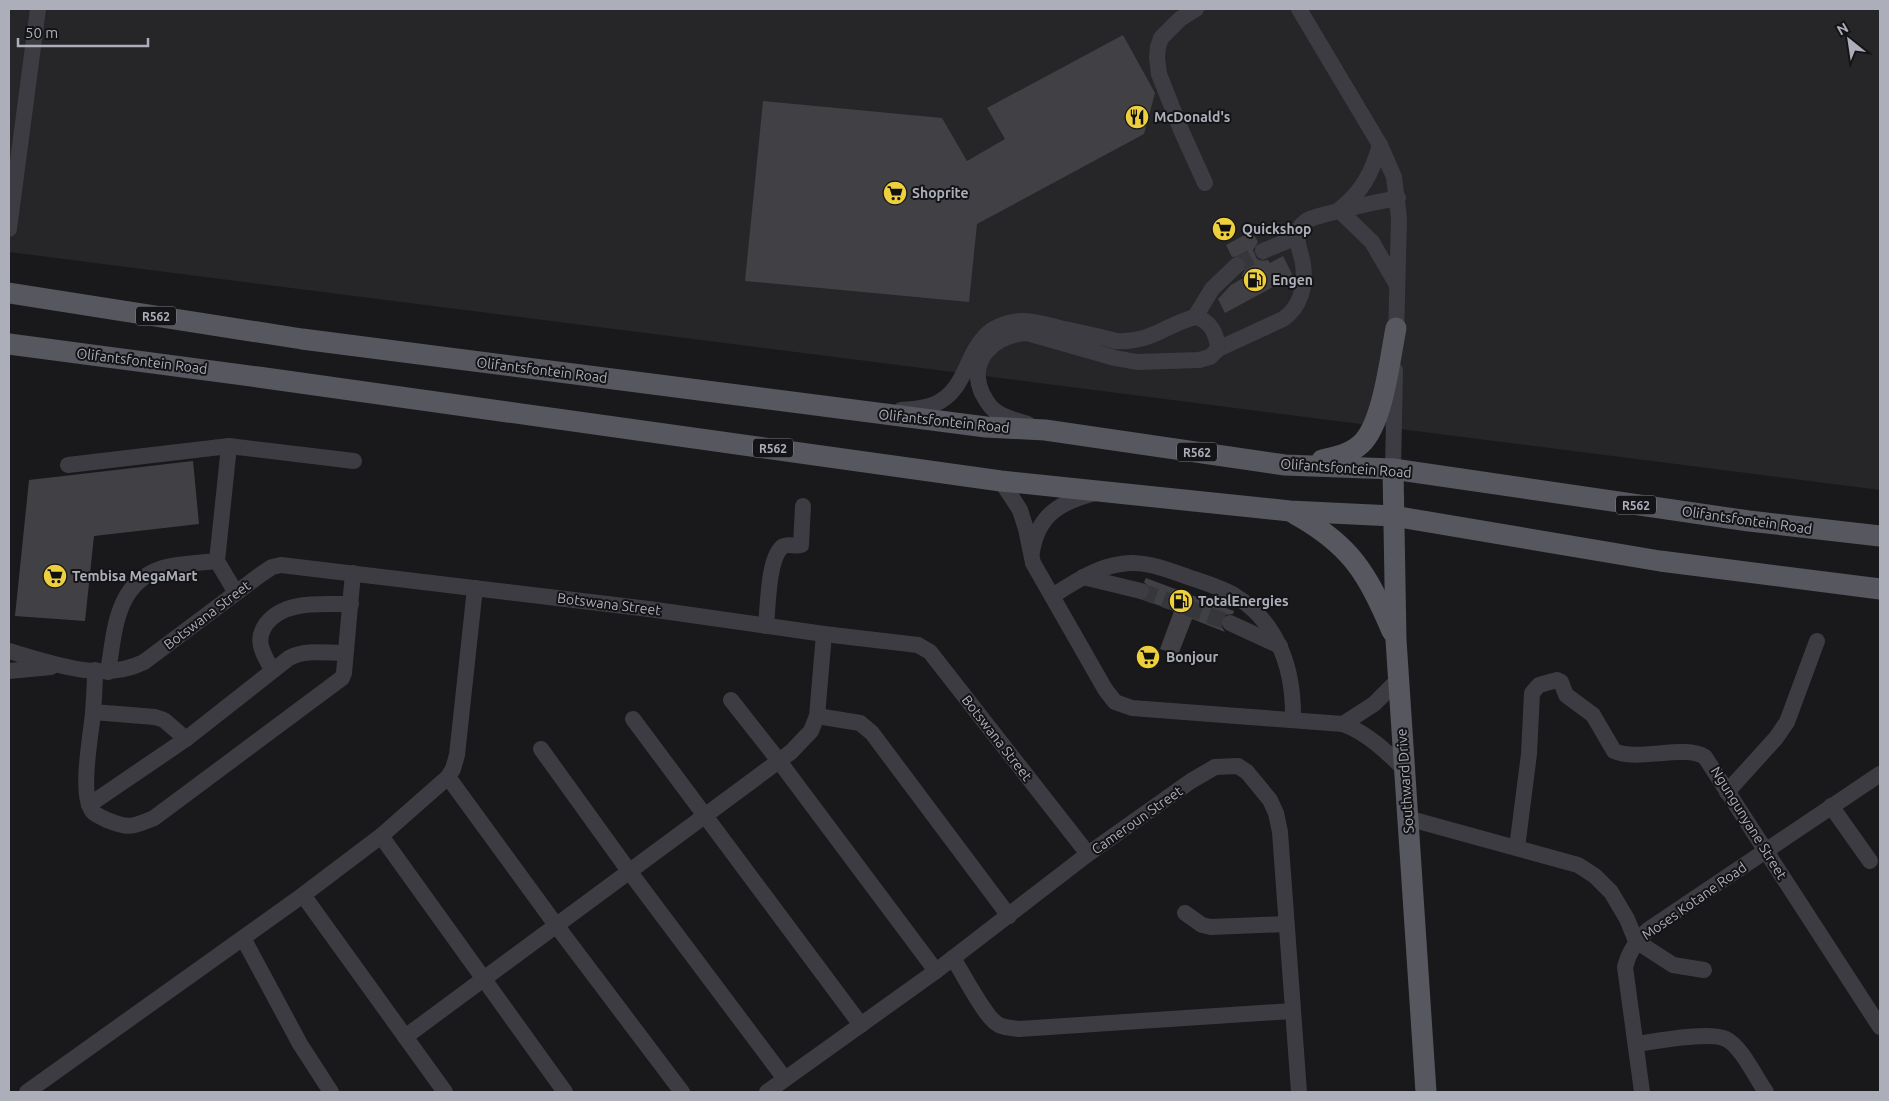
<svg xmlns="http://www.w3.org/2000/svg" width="1889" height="1101" font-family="Ubuntu,sans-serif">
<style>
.built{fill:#262528}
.building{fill:#414145}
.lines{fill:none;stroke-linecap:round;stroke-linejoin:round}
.minor-tunnel{stroke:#36373b;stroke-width:16;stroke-dasharray:16 8;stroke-linecap:butt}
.minor{stroke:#3c3c42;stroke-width:16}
.major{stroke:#56575f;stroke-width:21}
.labels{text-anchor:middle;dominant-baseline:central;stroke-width:4;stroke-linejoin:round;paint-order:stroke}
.shield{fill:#141416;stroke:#7e8089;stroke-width:1}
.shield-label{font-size:12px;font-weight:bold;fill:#acaeba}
.poi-label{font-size:14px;font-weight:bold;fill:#acaeba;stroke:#141416;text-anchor:start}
.street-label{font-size:14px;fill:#acaeba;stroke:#141416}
</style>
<rect width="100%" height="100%" fill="#19191b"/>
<path class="built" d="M9 9H1880V490L9 252Z"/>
<g class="building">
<path d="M1123 35 1155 93 1144 134 977 224 969 302 745 281 763 101 942 118 967 161 1005 139 987 108Z"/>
<path d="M1252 231 1258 242 1253 250 1257 259 1262 261 1268 260 1270 263 1283 256 1293 276 1225 313 1218 299 1231 285 1243 278 1242 275 1246 268 1247 263 1244 258 1240 256 1232 257 1226 245Z"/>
<path d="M193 461 199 524 94 536 85 621 15 616 29 480Z"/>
<path d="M1146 578 1234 611 1233 614 1225 615 1221 619 1220 624 1225 632 1192 619 1178 655 1160 649 1174 611 1144 600 1149 598 1151 593 1150 588 1144 582Z"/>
</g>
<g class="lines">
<g class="minor-tunnel">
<path d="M1237 265 1263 251"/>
<path d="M1141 591 1230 623"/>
</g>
<g class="minor">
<path d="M1196 9 1180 19 1161 38 1158 47 1157 58 1159 74 1181 130 1205 183"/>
<path d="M1299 9 1380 145 1394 177 1399 218 1396 338"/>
<path d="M1380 145C1372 173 1362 192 1339 210L1372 242 1397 285"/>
<path d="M9 229 38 9"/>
<path d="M1263 251 1297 237"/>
<path d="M1195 317 1212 289 1237 265"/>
<path d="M1218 349 1283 319C1301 307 1306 285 1303 264 1301 250 1290 233 1305 222 1309 218 1314 218 1319 216 1345 209 1371 203 1398 198"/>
<path d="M901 410C912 409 925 409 935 404 978 385 960 325 1022 321 1035 321 1047 325 1060 328 1078 332 1097 336 1116 341 1151 343 1165 325 1195 317 1210 320 1217 334 1218 349L1210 357 1199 360 1137 362 1115 358 1027 333C995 335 967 359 982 393 985 398 988 405 993 409 1002 418 1016 420 1028 424"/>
<path d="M229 446 217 561 236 593"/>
<path d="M68 465 229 446 354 461"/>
<path d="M1393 469 1395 370"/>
<path d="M1001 481 1020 510 1026 529 1033 563 1105 689 1115 702 1132 708 1343 724C1367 733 1386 751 1404 769"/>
<path d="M1032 552C1038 514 1061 502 1095 493"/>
<path d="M1083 577 1141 591"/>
<path d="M1052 596C1073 583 1096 567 1121 564 1144 560 1166 569 1188 577 1203 582 1220 587 1234 595 1279 623 1294 670 1293 720"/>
<path d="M1230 623 1280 646"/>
<path d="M766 626C768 607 768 559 782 547 787 543 795 547 801 545L803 506"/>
<path d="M824 634 817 716 860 723 872 733 1009 916"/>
<path d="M9 651C51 663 102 683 144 662L260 575 272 567 281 565 649 609 824 634 918 645 930 652 1088 854"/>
<path d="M95 670C95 685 94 699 93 713 91 735 80 791 91 809 93 814 101 817 107 820 129 829 132 827 154 818L342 678 344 673 353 573"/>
<path d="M9 671 51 667"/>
<path d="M272 671C269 663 263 655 261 646 259 638 262 630 266 624 285 599 323 605 351 604"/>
<path d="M108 672C115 630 115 583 163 568 180 563 200 563 217 561"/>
<path d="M731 700 779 761 936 971"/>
<path d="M93 712 155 717 164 720 186 739"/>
<path d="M633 719 861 1025"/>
<path d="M1343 724 1374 704 1399 679"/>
<path d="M541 749 629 871 785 1079"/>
<path d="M448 777 556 925 682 1092"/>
<path d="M1727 792 1776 738 1787 722 1817 641"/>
<path d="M89 805 186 739 289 658C305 649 326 653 345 653"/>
<path d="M1831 806 1870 861"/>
<path d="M1407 818 1578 865 1595 876 1611 892 1627 919 1636 941 1673 965 1704 970"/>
<path d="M381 836 565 1092"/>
<path d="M1517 848 1529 754 1532 693 1539 685 1557 680 1561 682 1566 695 1593 715 1614 751C1638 762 1684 744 1705 757L1880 1027"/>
<path d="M303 895 445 1092"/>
<path d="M1185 913 1202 925 1211 927 1286 924"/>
<path d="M243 938 300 1044 331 1092"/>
<path d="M953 958C962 972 984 1015 996 1023 1002 1028 1011 1028 1019 1029L1292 1011"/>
<path d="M405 1037 791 752 811 731 817 716"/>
<path d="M1637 1044C1657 1041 1710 1031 1726 1039 1741 1046 1756 1078 1766 1092"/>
<path d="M27 1092 303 895 381 836 448 777 453 769 457 755 475 588"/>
<path d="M767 1092 936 971 1088 854 1191 781 1215 767 1238 766 1247 772 1270 800 1276 813 1280 832 1299 1092"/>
<path d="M1642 1092 1625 967C1629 951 1636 942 1648 930L1880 774"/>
</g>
<g class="major">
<path d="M9 293 302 339 986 427 1045 430 1285 465 1393 469 1749 521 1880 536"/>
<path d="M9 344 258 377 1001 481 1290 511 1393 516 1660 561 1880 589"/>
<path d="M1322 460C1336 457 1350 454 1361 444 1383 424 1390 358 1396 328"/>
<path d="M1393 469 1396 640 1426 1092"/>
<path d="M1295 514C1351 545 1367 573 1392 631"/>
</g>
</g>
<defs>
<g id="restaurant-disc" transform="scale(1.25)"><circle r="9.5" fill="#eed03e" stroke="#141416"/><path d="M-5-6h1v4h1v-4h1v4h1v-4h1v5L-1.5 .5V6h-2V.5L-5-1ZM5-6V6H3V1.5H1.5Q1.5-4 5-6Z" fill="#111"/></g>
<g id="supermarket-disc" transform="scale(1.25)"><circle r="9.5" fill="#eed03e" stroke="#141416"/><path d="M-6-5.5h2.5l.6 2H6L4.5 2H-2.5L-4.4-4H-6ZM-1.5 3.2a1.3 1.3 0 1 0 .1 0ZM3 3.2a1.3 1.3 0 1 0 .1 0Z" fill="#111"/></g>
<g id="fuel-disc" transform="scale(1.25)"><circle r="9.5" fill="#eed03e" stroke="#141416"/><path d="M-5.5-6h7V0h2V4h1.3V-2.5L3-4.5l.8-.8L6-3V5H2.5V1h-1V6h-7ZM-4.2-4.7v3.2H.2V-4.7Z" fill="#111"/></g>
</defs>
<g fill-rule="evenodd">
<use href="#restaurant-disc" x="1137" y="117"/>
<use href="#supermarket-disc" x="895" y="193"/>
<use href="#supermarket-disc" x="1224" y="229"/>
<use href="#fuel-disc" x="1255" y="280"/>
<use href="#supermarket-disc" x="55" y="576"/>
<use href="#fuel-disc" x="1181" y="601"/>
<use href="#supermarket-disc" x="1148" y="657"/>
</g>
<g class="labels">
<g class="shield">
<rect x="136" y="306.5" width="40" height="19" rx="4"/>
<rect x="753" y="438.5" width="40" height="19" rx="4"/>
<rect x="1177" y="442.5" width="40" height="19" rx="4"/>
<rect x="1616" y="495.5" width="40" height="19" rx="4"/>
</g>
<g class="shield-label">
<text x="156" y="316">R562</text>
<text x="773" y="448">R562</text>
<text x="1197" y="452">R562</text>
<text x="1636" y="505">R562</text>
</g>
<g class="poi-label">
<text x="1154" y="117">McDonald's</text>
<text x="912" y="193">Shoprite</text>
<text x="1242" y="229">Quickshop</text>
<text x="1272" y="280">Engen</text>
<text x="72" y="576">Tembisa MegaMart</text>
<text x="1198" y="601">TotalEnergies</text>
<text x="1166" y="657">Bonjour</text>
</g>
<g class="street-label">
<text transform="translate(142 361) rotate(7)">Olifantsfontein Road</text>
<text transform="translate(542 370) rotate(7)">Olifantsfontein Road</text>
<text transform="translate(944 421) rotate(6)">Olifantsfontein Road</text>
<text transform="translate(1346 468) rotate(4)">Olifantsfontein Road</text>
<text transform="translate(1747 520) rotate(8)">Olifantsfontein Road</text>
<text transform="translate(609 604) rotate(7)">Botswana Street</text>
<text transform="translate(207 615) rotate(-37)">Botswana Street</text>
<text transform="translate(997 738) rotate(52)">Botswana Street</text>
<text transform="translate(1405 781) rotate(-94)">Southward Drive</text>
<text transform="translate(1137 820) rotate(-35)">Cameroun Street</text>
<text transform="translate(1749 823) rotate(58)">Ngungunyane Street</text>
<text transform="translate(1694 901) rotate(-35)">Moses Kotane Road</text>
</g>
</g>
<rect width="1889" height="1101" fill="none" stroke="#acaeba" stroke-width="20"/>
<g transform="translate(1849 40) rotate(330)" stroke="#141416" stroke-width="4" paint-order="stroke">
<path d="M0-4L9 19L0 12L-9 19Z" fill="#acaeba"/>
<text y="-8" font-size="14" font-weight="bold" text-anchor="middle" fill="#acaeba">N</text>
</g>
<path d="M18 38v8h130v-8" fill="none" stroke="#acaeba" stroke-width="2.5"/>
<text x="25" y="38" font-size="15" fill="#acaeba" stroke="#141416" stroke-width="4" paint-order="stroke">50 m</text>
</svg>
